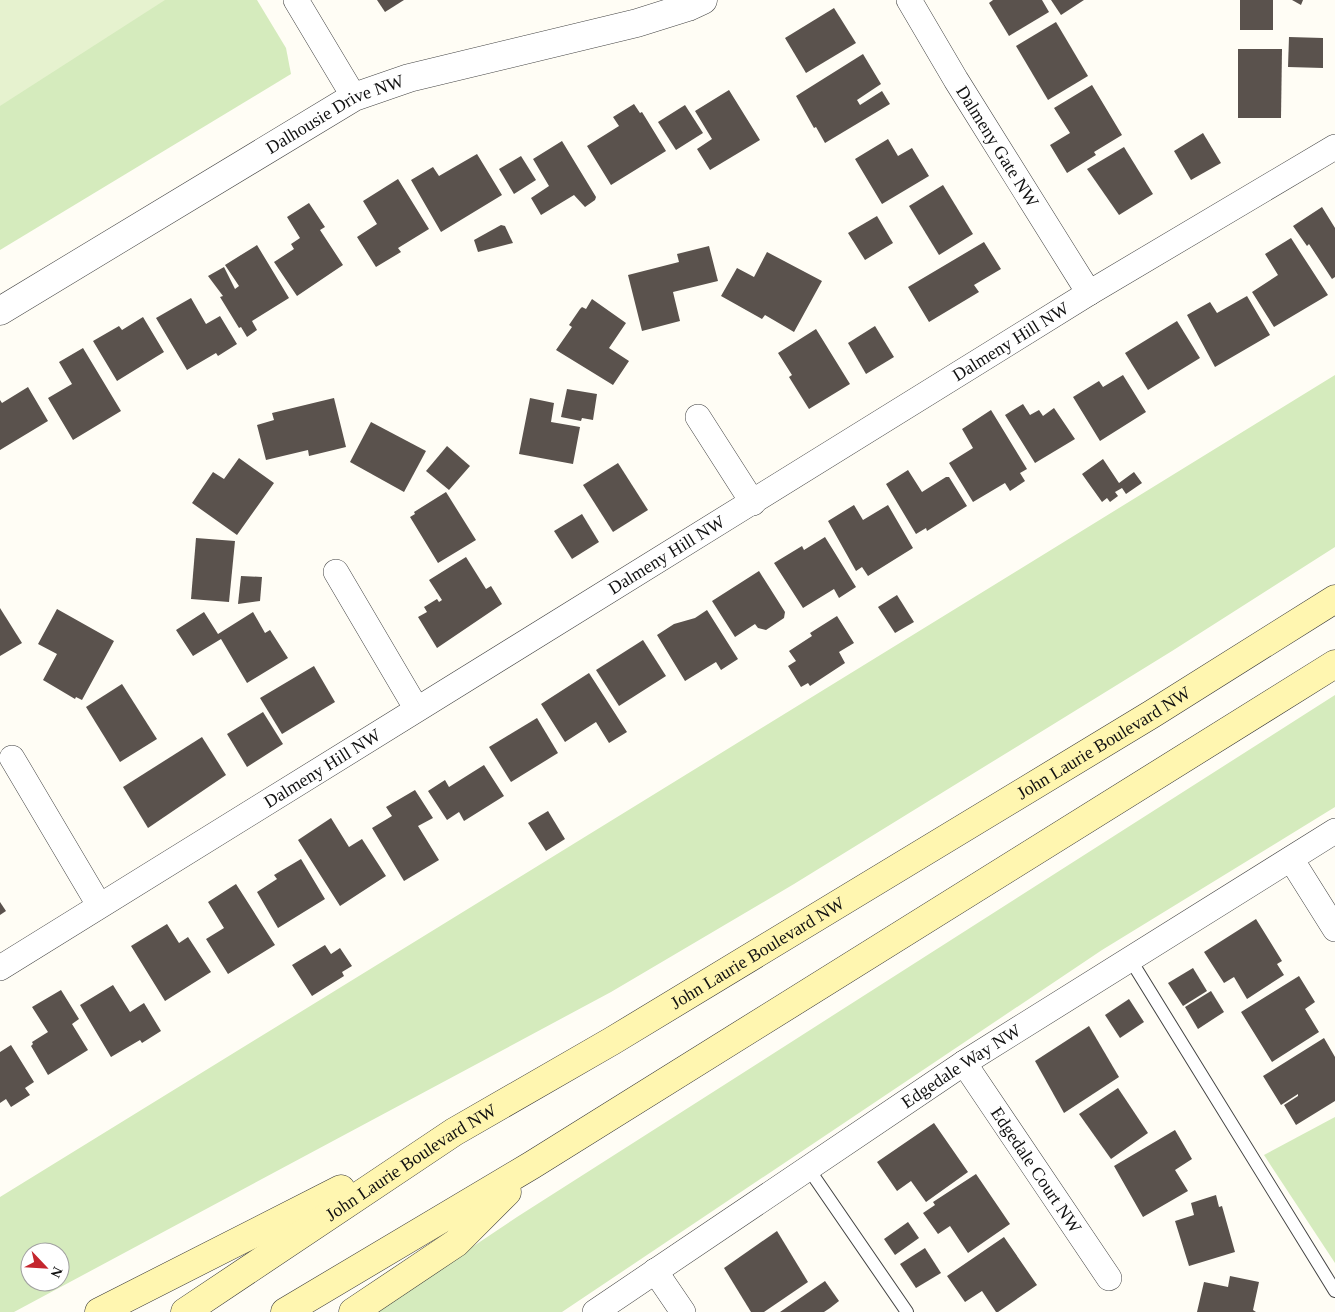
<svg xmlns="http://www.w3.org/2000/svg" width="1335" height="1312" font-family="'Times New Roman',serif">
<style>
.green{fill:#d5ebbd;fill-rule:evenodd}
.pitch{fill:#e6f2cf}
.building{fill:#5a524d}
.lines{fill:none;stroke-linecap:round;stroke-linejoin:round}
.service-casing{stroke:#444;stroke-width:14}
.minor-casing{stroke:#444;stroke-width:26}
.tertiary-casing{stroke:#444;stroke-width:29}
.secondary-casing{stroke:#333;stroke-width:29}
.service{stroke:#fff;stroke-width:12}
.minor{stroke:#fff;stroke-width:25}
.tertiary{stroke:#fff;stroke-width:28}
.secondary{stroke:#fff6b0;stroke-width:28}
.labels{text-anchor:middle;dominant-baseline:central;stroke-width:5;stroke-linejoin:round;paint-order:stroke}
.street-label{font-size:18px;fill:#111;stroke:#fff}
</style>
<rect width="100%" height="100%" fill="#fffdf5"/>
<g class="green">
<path d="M0 0H257L286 48 291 74 0 250Z"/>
<path d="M1335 375V547L1172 651 794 884 611 992 14 1312H0V1197ZM30 1252H60V1282H30Z"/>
<path d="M1335 695V807L1102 950 562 1312H375L517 1217Z"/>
<path d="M1335 1117V1263L1264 1155Z"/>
</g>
<path class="pitch" d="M0 0H165L0 106Z"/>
<g class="building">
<path d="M377 0H404L385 12Z"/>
<path d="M993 0H1042L1049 12 1009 36 989 3Z"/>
<path d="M1051 0H1084L1061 15Z"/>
<rect x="1240" y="0" width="33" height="30"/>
<path d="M1292 0H1303L1301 5Z"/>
<path d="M834 8 856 43 806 73 785 38Z"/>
<path d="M1056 22 1088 76 1048 100 1016 46Z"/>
<path d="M1289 37 1323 38V68L1288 67Z"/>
<path d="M1238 49H1282L1281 118H1238Z"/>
<path d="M863 54 881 84 857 100 860 105 882 91 890 104 825 143 816 127 814 128 796 96Z"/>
<path d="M1092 85 1122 135 1094 152 1096 155 1067 173 1050 145 1070 133 1054 108Z"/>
<path d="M729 90 760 140 710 170 697 149 712 139 695 111Z"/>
<path d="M634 104 640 113 642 112 666 151 611 185 587 146 619 126 613 117Z"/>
<path d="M685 105 703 133 676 150 658 122Z"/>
<path d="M1203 133 1221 163 1191 180 1174 151Z"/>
<path d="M888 139 898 156 912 148 929 176 882 204 855 159Z"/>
<path d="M562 141 596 197 595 200 585 207 574 195 541 215 531 198 549 186 533 159Z"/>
<path d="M1124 147 1153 194 1119 215 1087 169Z"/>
<path d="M477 154 502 195 441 232 411 180 433 167 439 176Z"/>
<path d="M521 156 536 180 514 194 499 169Z"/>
<path d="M398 179 429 229 398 248 401 252 376 267 357 237 377 224 363 201Z"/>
<path d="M943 185 973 234 939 255 909 206Z"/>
<path d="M309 203 325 227 320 230 343 265 297 296 274 262 294 249 291 244 300 238 287 217Z"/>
<path d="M1322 207 1335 228V277L1332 279 1309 244 1307 246 1293 226Z"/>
<path d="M877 216 893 243 865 260 848 233Z"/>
<path d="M501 225 505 226 513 243 478 252 474 240Z"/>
<path d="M1291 238 1328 295 1274 327 1252 292 1278 275 1265 254Z"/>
<path d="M984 242 1001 269 974 285 979 292 929 322 908 287Z"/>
<path d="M257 245 289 298 252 321 257 330 247 337 241 327 239 328 220 297 223 296 208 276 224 267 235 289 239 286 225 265Z"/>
<path d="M709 246 718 281 673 292 680 321 642 331 628 275 679 262 677 254Z"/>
<path d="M767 252 822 281 794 332 765 315 762 319 721 296 737 268 754 277Z"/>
<path d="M1247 296 1270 335 1215 367 1187 315 1210 302 1217 313Z"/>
<path d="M191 298 206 324 220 316 237 344 218 356 216 353 187 370 156 318Z"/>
<path d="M592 299 626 323 609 348 629 361 613 385 556 350 572 327 569 325 580 309 582 307 586 309Z"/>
<path d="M143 317 164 352 117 381 93 341 119 326 122 330Z"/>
<path d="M1177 321 1200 358 1148 390 1125 353Z"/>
<path d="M875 326 894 357 866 374 848 343Z"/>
<path d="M816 329 850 384 809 409 789 377 792 375 778 353Z"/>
<path d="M83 348 121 411 73 440 48 398 72 384 59 362Z"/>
<path d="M1123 375 1146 412 1100 441 1073 397 1099 381 1103 387Z"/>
<path d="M28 387 48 421 0 450V400L2 403Z"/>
<path d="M567 389 597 394 593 420 582 418 581 421 561 417Z"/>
<path d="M334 398 346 447 309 456 308 450 266 460 257 425 274 420 272 413Z"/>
<path d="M530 398 554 403 551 422 580 427 573 464 519 454Z"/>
<path d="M1023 404 1030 415 1039 410 1043 416 1054 408 1075 439 1035 463 1005 415Z"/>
<path d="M991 410 1027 469 1020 473 1025 481 1010 491 1005 483 973 502 949 463 973 448 962 429Z"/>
<path d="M371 422 426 451 404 492 350 462Z"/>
<path d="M447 446 470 466 449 490 426 471Z"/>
<path d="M239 458 274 483 237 535 192 503 213 472 224 479Z"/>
<path d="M1103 459 1119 483 1134 472 1142 483 1126 494 1122 488 1115 492 1118 496 1110 502 1107 498 1102 502 1082 474Z"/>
<path d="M618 463 648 510 613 532 583 485Z"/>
<path d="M908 470 922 492 946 477H949L967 506 927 531 926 528 916 534 886 484Z"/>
<path d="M446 492 476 540 438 563 410 517 415 514 414 512Z"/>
<path d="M854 505 863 520 888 505 913 548 868 576 862 567 856 571 828 521Z"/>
<path d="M582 514 599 542 572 559 554 531Z"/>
<path d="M825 537 856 587 839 598 834 589 803 608 774 563 802 546 804 550Z"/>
<path d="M196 538 235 541 229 602 191 599Z"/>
<path d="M466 557 486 589 491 586 502 604 437 648 418 617 427 612 424 607 437 599 439 602 442 600 429 580Z"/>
<path d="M759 571 785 612 784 618 766 630 758 628 755 624 735 637 712 601Z"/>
<path d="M241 576 262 577 260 601 238 604Z"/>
<path d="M897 595 914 622 895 633 878 607Z"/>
<path d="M0 608 22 643 0 656Z"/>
<path d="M57 609 114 641 82 700 76 697 75 699 43 680 57 654 38 644Z"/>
<path d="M707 610 738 659 721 670 716 662 685 681 657 635 674 624 695 618Z"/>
<path d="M204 612 218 634 253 612 265 633 270 630 288 658 247 683 221 639 193 656 176 630Z"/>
<path d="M837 616 854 643 839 652 845 663 810 686 808 683 801 687 788 666 796 661 789 651 812 636 810 633Z"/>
<path d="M643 640 666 676 619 706 596 670Z"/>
<path d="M314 666 335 702 282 734 260 698Z"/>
<path d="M589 673 627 732 609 743 596 722 565 742 541 704Z"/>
<path d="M122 684 157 739 120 762 86 707Z"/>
<path d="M263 712 283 744 247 767 227 734Z"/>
<path d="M537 718 558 753 511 782 489 747Z"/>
<path d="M202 737 226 775 148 828 123 787Z"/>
<path d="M484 765 504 796 464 821 459 812 447 820 428 791 445 780 449 787Z"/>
<path d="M415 790 433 818 418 826 439 860 404 881 372 828 392 816 386 807Z"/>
<path d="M548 811 565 839 546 851 528 823Z"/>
<path d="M331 818 349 847 362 839 386 876 340 906 298 840Z"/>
<path d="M301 859 325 899 278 928 257 892 277 879 274 875Z"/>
<path d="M236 884 275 945 228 974 206 939 224 928 208 902Z"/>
<path d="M0 902 6 911 0 915Z"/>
<path d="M1256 919 1282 961 1277 964 1284 975 1247 999 1234 977 1224 983 1204 952Z"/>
<path d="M167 924 179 943 188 937 211 972 165 1001 131 946Z"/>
<path d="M325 945 331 954 340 948 352 966 342 972 344 976 312 996 292 965Z"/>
<path d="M1193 968 1207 991 1183 1006 1168 983Z"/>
<path d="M1299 976 1315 1002 1305 1009 1319 1032 1272 1062 1241 1012Z"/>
<path d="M113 985 130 1012 144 1003 161 1031 142 1043 140 1040 111 1057 80 1005Z"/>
<path d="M61 990 79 1019 72 1024 88 1050 48 1075 31 1046 33 1044 32 1042 48 1032 32 1007Z"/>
<path d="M1211 991 1224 1012 1198 1029 1185 1007Z"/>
<path d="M1129 999 1144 1022 1120 1038 1105 1015Z"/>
<path d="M1089 1026 1119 1077 1064 1113 1035 1061Z"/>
<path d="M1324 1038 1335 1057V1101L1296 1125 1284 1105 1298 1096V1094L1281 1105 1263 1076Z"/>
<path d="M11 1045 34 1082 25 1088 30 1095 11 1107 6 1099 0 1103V1052Z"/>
<path d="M1118 1088 1148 1133 1111 1159 1079 1114Z"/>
<path d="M934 1123 968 1172 926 1202 911 1181 897 1191 877 1162Z"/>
<path d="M1175 1130 1192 1159 1175 1170 1188 1191 1143 1217 1114 1166Z"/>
<path d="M976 1174 1010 1224 968 1253 950 1226 938 1234 923 1213 935 1205 933 1202Z"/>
<path d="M1216 1195 1219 1207 1222 1206 1235 1252 1189 1266 1175 1221 1194 1215 1191 1203Z"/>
<path d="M908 1222 919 1238 895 1255 884 1239Z"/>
<path d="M777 1231 808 1282 764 1312H751L724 1268Z"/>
<path d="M1004 1237 1037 1285 998 1312H996L982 1291 965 1302 947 1276Z"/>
<path d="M925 1248 941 1273 916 1288 900 1264Z"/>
<path d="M1230 1276 1259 1282 1253 1310 1256 1312H1197L1204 1282 1228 1287Z"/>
<path d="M825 1281 839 1301 830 1308 824 1312H780Z"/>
</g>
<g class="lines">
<g class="service-casing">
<g id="service">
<path d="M1130 959 1335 1291"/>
<path d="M808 1168 907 1312"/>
</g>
</g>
<g class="minor-casing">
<g id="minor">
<path d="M296 0 354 97"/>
<path id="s1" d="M909 0 956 80 1089 293"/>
<path d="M698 417 753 503"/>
<path d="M336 572 416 708"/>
<path d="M12 758 99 905"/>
<path d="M1291 859 1335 929"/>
<path id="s2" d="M0 968 1089 293 1335 147"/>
<path id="s3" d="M964 1063 1109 1278"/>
<path d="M655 1271 683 1312"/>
<path id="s4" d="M595 1312 964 1063 1335 831"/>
</g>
</g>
<g class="tertiary-casing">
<g id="tertiary">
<path id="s5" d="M0 311 354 97 409 78 637 23 688 7 703 0"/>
</g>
</g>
<g class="secondary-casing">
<g id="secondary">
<path d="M99 1312 341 1189"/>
<path id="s6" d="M185 1312 454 1132 612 1041 1152 714 1335 599"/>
<path d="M285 1312 532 1165 1335 664"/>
<path d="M353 1312 456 1243 507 1192"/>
</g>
</g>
<use href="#service" class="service"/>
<use href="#minor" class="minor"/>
<use href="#tertiary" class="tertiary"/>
<use href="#secondary" class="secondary"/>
</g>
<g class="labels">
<g class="street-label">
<text stroke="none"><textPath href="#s5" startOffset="389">Dalhousie Drive NW</textPath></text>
<text stroke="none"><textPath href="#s1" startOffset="171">Dalmeny Gate NW</textPath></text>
<text stroke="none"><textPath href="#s2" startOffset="1189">Dalmeny Hill NW</textPath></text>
<text stroke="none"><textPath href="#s2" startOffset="784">Dalmeny Hill NW</textPath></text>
<text stroke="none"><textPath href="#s6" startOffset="1081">John Laurie Boulevard NW</textPath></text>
<text stroke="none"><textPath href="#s2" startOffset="379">Dalmeny Hill NW</textPath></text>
<text stroke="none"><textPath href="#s6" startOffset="676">John Laurie Boulevard NW</textPath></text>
<text stroke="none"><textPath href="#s4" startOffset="441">Edgedale Way NW</textPath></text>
<text stroke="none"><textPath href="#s6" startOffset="271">John Laurie Boulevard NW</textPath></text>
<text stroke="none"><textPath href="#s3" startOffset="129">Edgedale Court NW</textPath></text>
</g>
</g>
<g transform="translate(45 1267) rotate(115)"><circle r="24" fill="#ffffff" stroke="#a0a0a0"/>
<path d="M0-4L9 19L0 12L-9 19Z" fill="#c4262e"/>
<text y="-8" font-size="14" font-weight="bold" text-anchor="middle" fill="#111111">N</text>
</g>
</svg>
